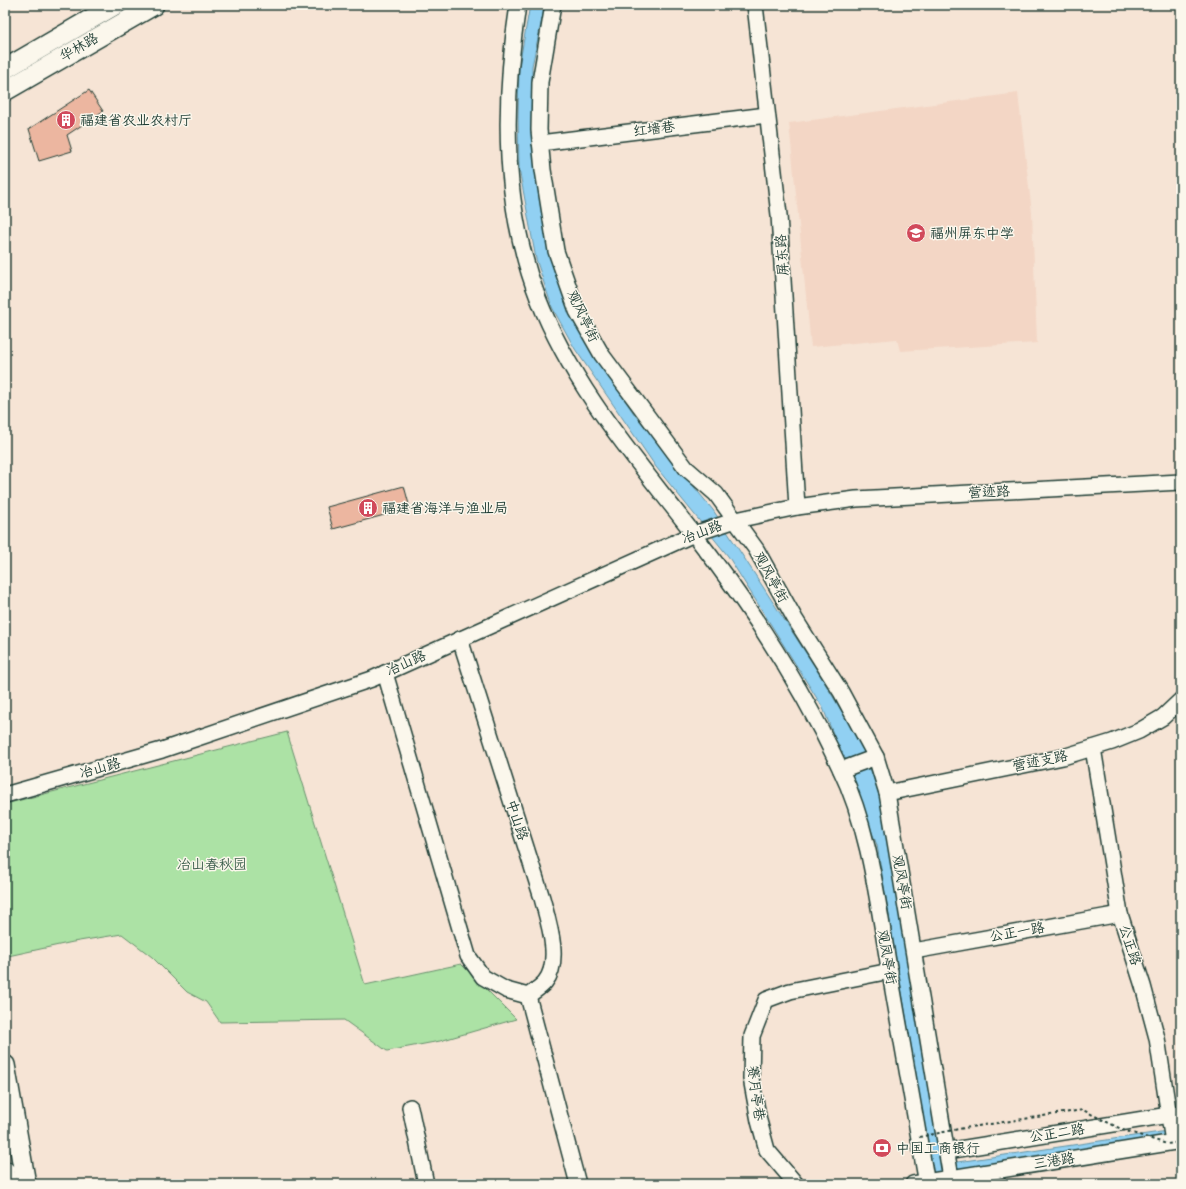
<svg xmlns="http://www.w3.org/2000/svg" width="1186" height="1189" font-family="'Comic Neue','LXGW WenKai TC',sans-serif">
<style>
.built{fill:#f3d6c5}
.green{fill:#ace2a5;stroke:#66906c}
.water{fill:#91d0f2;stroke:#6395a6}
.building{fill:#ecb6a0;stroke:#1f3d34}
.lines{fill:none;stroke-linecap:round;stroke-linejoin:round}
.minor-casing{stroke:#1f3d34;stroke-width:18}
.major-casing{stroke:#1f3d34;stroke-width:22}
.minor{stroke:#fbf7ec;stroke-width:15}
.major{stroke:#fbf7ec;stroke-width:19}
.path-bridge{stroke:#1f3d34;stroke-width:2;stroke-dasharray:3 3;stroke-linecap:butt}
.labels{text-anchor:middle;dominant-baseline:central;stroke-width:3;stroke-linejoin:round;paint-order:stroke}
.street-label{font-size:14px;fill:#1f3d34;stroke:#fbf7ec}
.poi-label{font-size:14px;fill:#1f3d34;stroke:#fbf7ec;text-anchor:start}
.park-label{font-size:14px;fill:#3b5e4b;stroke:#fbf7ec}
</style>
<rect width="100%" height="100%" fill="#f6e4d5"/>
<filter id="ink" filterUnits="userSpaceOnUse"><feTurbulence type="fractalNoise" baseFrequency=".025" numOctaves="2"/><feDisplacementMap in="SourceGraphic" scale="8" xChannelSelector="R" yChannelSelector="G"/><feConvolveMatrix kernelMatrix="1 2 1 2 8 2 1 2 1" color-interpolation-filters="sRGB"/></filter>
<g filter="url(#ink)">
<path class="built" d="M1018 93 1032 213 1037 343 900 351 897 339 811 347 789 123Z"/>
<path class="green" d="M287 732 365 985 461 964 516 1019 440 1041 387 1051 344 1020 220 1022 206 1002 187 992 152 957 122 934 73 942 8 956 5 937V804Z"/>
<path class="water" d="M530 5H545L532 66V113L535 161 550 255 568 306 598 361 635 415 713 510 815 667 861 743 884 808 944 1164 1181 1129V1139L933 1176 877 845 823 708 728 556 656 467 575 349 552 307 536 259 519 168 518 117 519 67Z"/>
<g class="building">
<path d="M89 90 103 111 67 135 72 151 39 161 29 129Z"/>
<path d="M404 486 410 508 333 529 327 507Z"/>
</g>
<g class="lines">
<g class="minor-casing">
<g id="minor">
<path d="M518 5C503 101 502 206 538 298 573 388 635 458 693 533 750 606 801 685 840 768 869 828 877 897 888 962 901 1036 914 1110 927 1184"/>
<path d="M553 5 540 82 539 130 543 170 556 251 577 311 602 355 686 468 716 494 756 549 795 619 841 692 876 757 887 793 952 1184"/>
<path d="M755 5 779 215 797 507"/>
<path d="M540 143 767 115"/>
<path d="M460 639 542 898C548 921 562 961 545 982 541 987 533 992 528 996"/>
<path d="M385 673 468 956 483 977 506 990 528 996"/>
<path d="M1093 748 1120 914 1143 986 1157 1038 1173 1142"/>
<path d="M841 770 876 757"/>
<path d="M887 793 1063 757 1112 742 1139 731 1163 717 1181 700"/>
<path d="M5 795 162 750 372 679 694 534 736 520 797 507 856 499 1181 482"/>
<path d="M914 951 1120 914"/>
<path d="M528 996 578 1184"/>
<path d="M410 1107 426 1184"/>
<path d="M947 1151 1181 1113"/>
<path d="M796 1184 767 1150 759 1121 751 1078 752 1036 766 1000 790 991 890 971"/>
<path d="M913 1184 1181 1141"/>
</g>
</g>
<g class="major-casing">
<g id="major">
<path d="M5 69 115 5"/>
<path d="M5 91 154 5"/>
<path d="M5 1065 26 1184"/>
<path d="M5 1171 7 1184"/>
</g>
</g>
<use href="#minor" class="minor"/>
<use href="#major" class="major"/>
<path class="path-bridge" d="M919 1137 964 1128 1083 1110 1123 1130 1167 1144 1181 1142"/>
</g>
</g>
<defs>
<g id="building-disc" transform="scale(1)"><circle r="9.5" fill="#d1495b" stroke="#fbf7ec"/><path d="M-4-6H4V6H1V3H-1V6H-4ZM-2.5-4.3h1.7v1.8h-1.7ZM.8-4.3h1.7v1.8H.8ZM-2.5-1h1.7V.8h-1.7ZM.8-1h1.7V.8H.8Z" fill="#fff"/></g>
<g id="school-disc" transform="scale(1)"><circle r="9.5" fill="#d1495b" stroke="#fbf7ec"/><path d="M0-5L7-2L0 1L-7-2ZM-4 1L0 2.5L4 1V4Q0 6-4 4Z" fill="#fff"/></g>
<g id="bank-disc" transform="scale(1)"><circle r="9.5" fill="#d1495b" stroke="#fbf7ec"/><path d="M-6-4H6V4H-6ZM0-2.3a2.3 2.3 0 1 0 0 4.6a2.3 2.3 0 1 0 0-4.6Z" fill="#fff"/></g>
</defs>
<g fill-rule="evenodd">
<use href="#building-disc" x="66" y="120"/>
<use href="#school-disc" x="916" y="233"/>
<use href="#building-disc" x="368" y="508"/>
<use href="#bank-disc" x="882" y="1148"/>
</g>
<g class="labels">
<g class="street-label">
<text transform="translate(79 47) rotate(-30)">华林路</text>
<text transform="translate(654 129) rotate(-7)">红墙巷</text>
<text transform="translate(782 255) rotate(-94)">屏东路</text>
<text transform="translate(583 316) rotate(65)">观风亭街</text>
<text transform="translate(989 492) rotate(-3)">营迹路</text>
<text transform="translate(702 532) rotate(-20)">冶山路</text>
<text transform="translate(771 577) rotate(61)">观风亭街</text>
<text transform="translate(406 663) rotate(-24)">冶山路</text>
<text transform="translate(1040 761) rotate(-12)">营迹支路</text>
<text transform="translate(100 768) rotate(-16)">冶山路</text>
<text transform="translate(517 820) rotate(72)">中山路</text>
<text transform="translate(902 882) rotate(80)">观风亭街</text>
<text transform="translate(1017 932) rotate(-10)">公正一路</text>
<text transform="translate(1130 945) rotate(72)">公正路</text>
<text transform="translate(887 957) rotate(80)">观凤亭街</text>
<text transform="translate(756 1093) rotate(82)">赛月亭巷</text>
<text transform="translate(1057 1133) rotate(-9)">公正二路</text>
<text transform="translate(1054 1161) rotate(-9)">三港路</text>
</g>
<g class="poi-label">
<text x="80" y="120">福建省农业农村厅</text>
<text x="930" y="233">福州屏东中学</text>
<text x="382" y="508">福建省海洋与渔业局</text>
<text x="896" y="1148">中国工商银行</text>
</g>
<g class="park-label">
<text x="212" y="864">冶山春秋园</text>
</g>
</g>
<rect width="1186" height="1189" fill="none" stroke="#fbf7ec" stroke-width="20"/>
<rect x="10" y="10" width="1166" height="1169" fill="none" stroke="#1f3d34" stroke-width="1.5" filter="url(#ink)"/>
</svg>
